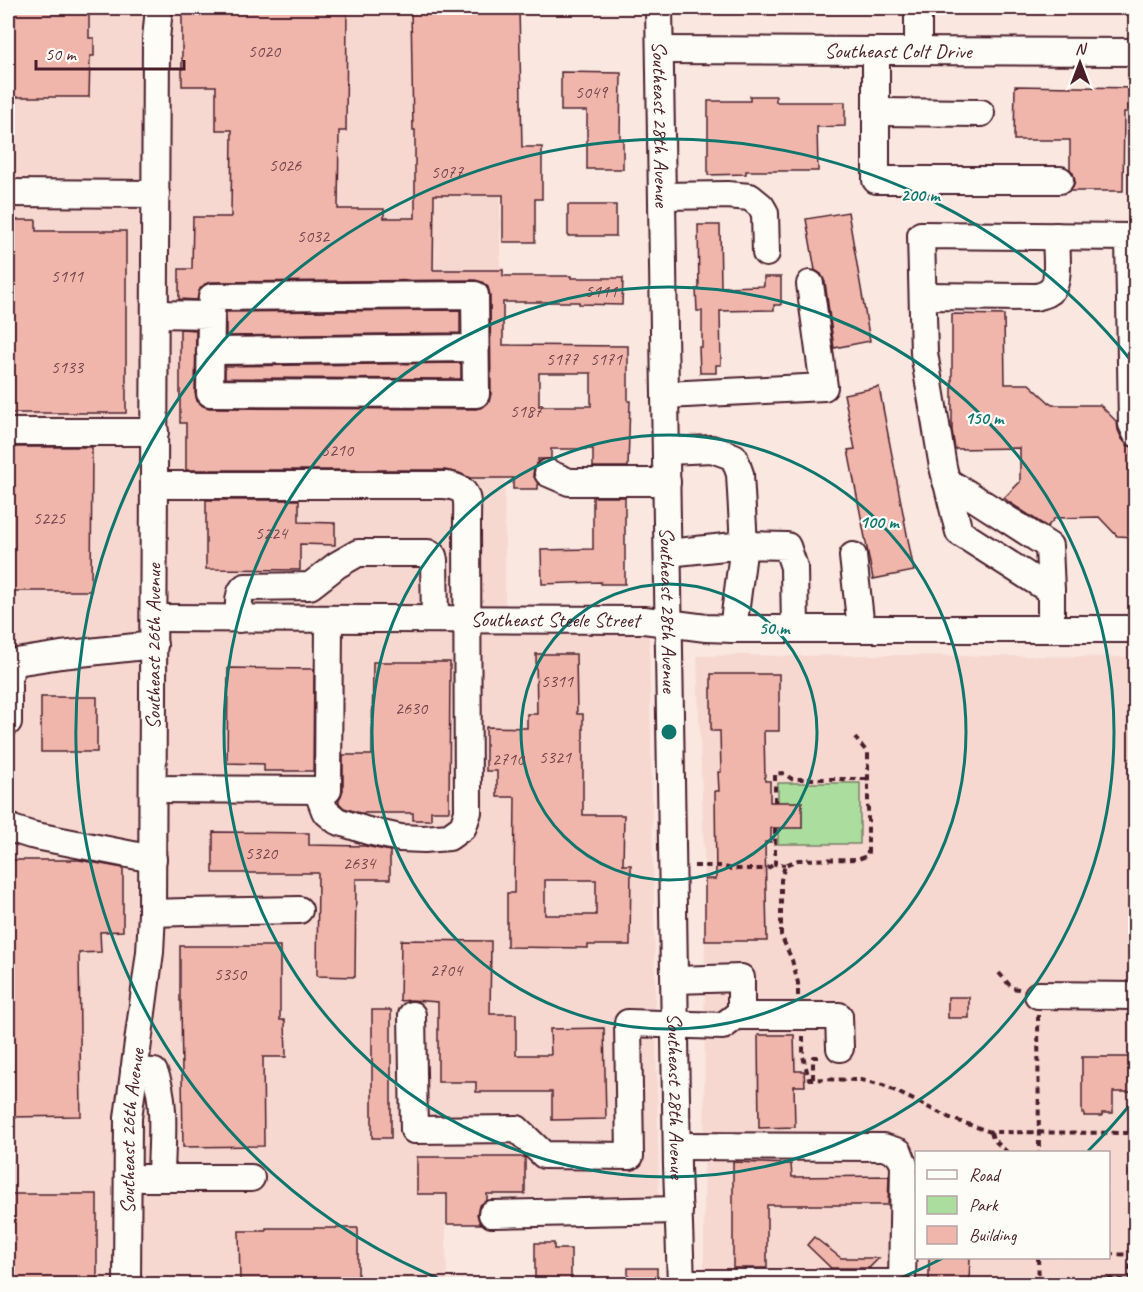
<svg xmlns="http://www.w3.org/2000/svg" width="1143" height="1292" font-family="Caveat,sans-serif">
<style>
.built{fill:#f6d8d0;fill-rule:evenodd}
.green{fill:#abdd9e;stroke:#7a7e64;stroke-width:1.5}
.building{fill:#f0b6ac;stroke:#4a1f2b;stroke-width:1.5;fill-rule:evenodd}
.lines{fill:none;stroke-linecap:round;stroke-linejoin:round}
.minor-casing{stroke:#4a1f2b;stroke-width:30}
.path{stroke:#4a1f2b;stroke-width:4;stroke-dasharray:6 4.5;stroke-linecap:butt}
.minor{stroke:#fdfcf7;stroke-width:26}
.ring{fill:none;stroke:#0f766e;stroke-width:3}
.labels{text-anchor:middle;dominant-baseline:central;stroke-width:4.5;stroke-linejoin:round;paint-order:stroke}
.number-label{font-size:18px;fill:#74454b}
.street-label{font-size:21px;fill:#4a1f2b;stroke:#fdfcf7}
.centre{fill:#0f766e;stroke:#fdfcf7;stroke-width:3}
.ring-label{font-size:18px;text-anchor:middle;font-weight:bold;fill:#0f766e;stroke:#fdfcf7;stroke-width:4.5;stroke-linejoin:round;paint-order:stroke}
</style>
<rect width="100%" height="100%" fill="#f9e7e0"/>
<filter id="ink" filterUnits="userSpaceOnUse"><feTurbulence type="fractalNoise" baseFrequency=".0167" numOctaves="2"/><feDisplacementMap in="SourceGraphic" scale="12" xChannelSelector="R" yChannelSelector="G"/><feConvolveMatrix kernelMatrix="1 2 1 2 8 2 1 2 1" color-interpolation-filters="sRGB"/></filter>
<g filter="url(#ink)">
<g class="built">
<path d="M8 8H519L522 128 500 129V266L504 267 505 618 649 632 659 1196 445 1199 447 1284H8Z"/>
<path d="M746 655 780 656 883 655 1135 657V1284H704L705 879 697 656ZM916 1152H1108V1258H916Z"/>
</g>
<g class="green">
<rect x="778" y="783" width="82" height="61"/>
<path d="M1112 1279 1135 1281V1284H1035L1039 1281Z"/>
</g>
<g class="building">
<path d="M8 8H89V38H94V56H90L89 97H8Z"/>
<path d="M184 8H347L346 131H339L338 209H384V218H415V130H413L411 8H519L522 147H542V199H535V242H503V195H434L433 270H503V276H571V278H623L622 305 579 304V302H503V345L628 346V401H630L628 467H593V449H551V459H538V462L534 468 533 475 538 484V489H513V478H470L459 473 445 470H186V423H180V329L196 330 195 393 197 401 203 406 209 408 476 409 483 407 489 402 491 394 490 295 488 287 482 282 475 280 212 282 205 284 200 289 197 300 179 299V269H192L193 217H231L232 130H216V86H182V16ZM539 373H591V406H539Z"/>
<path d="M561 72 621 73 620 139H623V169H587V111H561Z"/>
<path d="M1015 86 1136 88V112H1124L1123 191H1070L1073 187 1075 181 1073 173 1070 169V140H1014Z"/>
<path d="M750 96H776V102H845V126L817 127 818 171H746V174L708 175V101H750Z"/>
<rect x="568" y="205" width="48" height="31"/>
<path d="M848 212 870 341 834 348 825 282 821 274 815 270 806 219Z"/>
<path d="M8 220H36V231H126V413H8Z"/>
<path d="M698 225H720L721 287 764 286V277H781V305H774V310L720 311 721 365H716V373H700L699 347H702V311H697L696 289H699Z"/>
<path d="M460 310V333L226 336V312Z"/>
<path d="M952 314 1004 315 1005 384H1029L1052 405H1100L1117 422 1118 430 1122 439 1127 445 1132 447V489H1136V537L1117 536 1099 517 1055 518 1047 527 1009 502 1004 498 1020 482V448L955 449 952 430Z"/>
<path d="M461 363V379L225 378V366Z"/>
<path d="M879 387 914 571 873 579 848 450 855 449 844 394Z"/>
<path d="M8 447H92L91 591H8Z"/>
<path d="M593 497H625V584H601V582L542 584 541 550 593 549Z"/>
<path d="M206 500H299V522L335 523V545L300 544V570L206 569Z"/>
<path d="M536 654H576L577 714H583V815H624L623 865H631L630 945H588V948L507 947V893H514L515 797H497V771H486V727L527 728V714H537ZM545 880H596V915H545Z"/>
<path d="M373 662H450L449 811H431V820H413V813H360L344 808 339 803V799L343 790V755H372Z"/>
<path d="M228 668 314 669 313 771H264V764L227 763Z"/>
<path d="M711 674H779V731H764L765 781H770V802H802V828H771V842H765L767 941H705V879H716L715 791H719L718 772H721L720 731H711Z"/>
<rect x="41" y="697" width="56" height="55"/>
<path d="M213 832 309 833V845L365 846 390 851V879H356L355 977 317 976 318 873H213Z"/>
<path d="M8 860H79L123 868V931L100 932 101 952 79 953 81 1116 8 1117Z"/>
<path d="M401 940 491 941 490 1014H516V1055H551L550 1029 604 1028 606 1119 552 1120V1092H476V1082H438V1002L412 1000 400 1001Z"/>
<path d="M180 946H280V1020H285L286 1057H263L264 1146 183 1147 181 1001H180Z"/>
<rect x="948" y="997" width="21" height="21"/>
<rect x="372" y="1010" width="19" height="128"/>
<path d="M758 1035H794L795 1071H804L805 1086H794L795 1127 759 1128Z"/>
<path d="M1082 1057H1136V1092H1113V1113H1102V1116H1084V1113H1082Z"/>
<path d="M417 1157H525V1194H487V1200L479 1206 477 1214 479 1221 481 1224H447V1194H417Z"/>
<path d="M733 1162 791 1164 792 1177 889 1176 888 1205H767V1268H733Z"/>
<rect x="8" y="1194" width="89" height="90"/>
<path d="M266 1228H358V1284H240L239 1231H266Z"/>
<path d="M814 1237 841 1258H879L869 1268H831L807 1245Z"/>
<path d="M535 1243H554V1249H571V1281L535 1280Z"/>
<path d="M929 1257H970L969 1284H929Z"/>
<rect x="628" y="1268" width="29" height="16"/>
</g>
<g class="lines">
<g class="minor-casing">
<g id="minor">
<path id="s1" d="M659 8 677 1166 681 1284"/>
<path id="s2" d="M660 50 1136 52"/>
<path d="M876 51V180H1060"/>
<path d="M918 51V8"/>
<path d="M876 112 981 113"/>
<path d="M8 193 156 194"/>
<path d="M663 196 727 195 750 197 761 206 765 213 766 253"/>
<path d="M923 296 1035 297C1041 296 1048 294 1052 289 1060 280 1056 248 1056 236"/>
<path d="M156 314 211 315 210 393 476 394 475 295 212 297 211 315"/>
<path d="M210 351 475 348"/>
<path d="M666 395 824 387 810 284"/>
<path d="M8 432H155"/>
<path d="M667 451 712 449 734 457 740 474 744 545 668 553"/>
<path d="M548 473 569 482H667"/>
<path d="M946 481 968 494 1049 546 1051 591"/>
<path d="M155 485H445C471 488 467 500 467 522L468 812 463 827 449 837 424 839 400 838 368 831 337 821 325 811 317 790"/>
<path d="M853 556 861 629"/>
<path id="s3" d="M155 618 644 620 706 628 733 629H1136"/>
<path d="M239 619C239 608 237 593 245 587L310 586 337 565 358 553H428L433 556 434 560 435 619"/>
<path d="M733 629 744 545 787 546 794 567 795 629"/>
<path d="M1051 629V591L959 532 943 467 924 353 921 235 1129 237 1132 424 1136 433"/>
<path d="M8 722V676L16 662 61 655 154 645"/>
<path d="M153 789 328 790 329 619"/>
<path d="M8 826 9 828 31 835 153 859"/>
<path d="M152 913 185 912 299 910"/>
<path d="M675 980 741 978V1016"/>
<path d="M1038 995 1136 996"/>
<path d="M412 1015 414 1130 517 1129 544 1155 630 1156 628 1023 723 1026 736 1016H839L840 1048"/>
<path d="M134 1071 154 1072C167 1099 161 1148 161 1178"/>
<path d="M677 1146 883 1147 899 1152 904 1165 902 1283H681"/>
<path d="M143 1178H251"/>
<path d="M492 1214 679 1210"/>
<path id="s4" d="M127 1284 128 1118 150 952 152 913 156 39 159 8"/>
</g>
</g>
<g class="path">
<path d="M775 802V774L783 773 792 779H868"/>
<path d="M775 828V864L785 865"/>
<path d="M694 866H722L731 869H766L775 864"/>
<path d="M999 973 1012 988 1019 989"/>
<path d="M798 996V983L792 960 781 935V880L785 865 798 860 858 859 867 856 868 852V753L855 738"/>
<path d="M1038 1015 1039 1152"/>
<path d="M803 1036V1056L809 1079 861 1080 883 1085 950 1118 991 1132 1131 1133 1136 1135"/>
<path d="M813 1079V1057H821"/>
<path d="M991 1132 993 1139 1007 1152"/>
<path d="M1108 1254 1136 1255"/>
<path d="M1038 1258 1039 1281"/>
<path d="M1130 1281 1131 1103H1136"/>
<path d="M1035 1284 1039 1281 1112 1279 1136 1281"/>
</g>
<use href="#minor" class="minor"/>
</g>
</g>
<g class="ring">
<circle cx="669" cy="732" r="148"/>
<circle cx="669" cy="732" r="297"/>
<circle cx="669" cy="732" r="445"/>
<path d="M1133 1101A593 593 0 0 1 1088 1151M943 1258A593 593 0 0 1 886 1284M452 1284A593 593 0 1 1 1133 363"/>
</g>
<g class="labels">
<g class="number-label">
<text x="264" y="51">5020</text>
<text x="591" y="92">5049</text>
<text x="285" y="165">5026</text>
<text x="447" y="172">5077</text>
<text x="313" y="236">5032</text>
<text x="67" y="276">5111</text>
<text x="601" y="291">5111</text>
<text x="562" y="359">5177</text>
<text x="606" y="359">5171</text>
<text x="67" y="367">5133</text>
<text x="526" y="411">5187</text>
<text x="337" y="450">5210</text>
<text x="49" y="518">5225</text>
<text x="271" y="533">5224</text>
<text x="557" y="681">5311</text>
<text x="411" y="708">2630</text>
<text x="555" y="757">5321</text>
<text x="508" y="759">2710</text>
<text x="261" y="853">5320</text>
<text x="359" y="863">2634</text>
<text x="446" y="970">2704</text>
<text x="230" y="974">5350</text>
</g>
<g class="street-label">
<text stroke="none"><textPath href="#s2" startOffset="238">Southeast Colt Drive</textPath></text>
<text stroke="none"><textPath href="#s1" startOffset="116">Southeast 28th Avenue</textPath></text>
<text stroke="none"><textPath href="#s1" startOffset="602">Southeast 28th Avenue</textPath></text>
<text stroke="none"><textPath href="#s3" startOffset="400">Southeast Steele Street</textPath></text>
<text stroke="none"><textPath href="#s4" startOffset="639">Southeast 26th Avenue</textPath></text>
<text stroke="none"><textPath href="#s1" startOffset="1088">Southeast 28th Avenue</textPath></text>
<text stroke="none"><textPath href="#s4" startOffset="153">Southeast 26th Avenue</textPath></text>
</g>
</g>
<circle cx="669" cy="732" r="9" class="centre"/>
<g class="ring-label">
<text x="920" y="201">200 m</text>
<text x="984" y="424">150 m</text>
<text x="879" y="528">100 m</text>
<text x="774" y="634">50 m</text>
</g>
<rect width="1143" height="1292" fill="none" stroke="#fdfcf7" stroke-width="30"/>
<rect x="15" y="15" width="1113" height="1262" fill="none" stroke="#4a1f2b" stroke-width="2" filter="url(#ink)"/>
<rect x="915" y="1151" width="195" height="108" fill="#fdfcf7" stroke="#b5a4a5" stroke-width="1.5"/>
<rect x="927" y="1170" width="30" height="9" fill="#fdfcf7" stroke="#b5a4a5" stroke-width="1.5"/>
<text x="969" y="1181" font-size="18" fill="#4a1f2b">Road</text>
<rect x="927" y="1196" width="30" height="18" fill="#abdd9e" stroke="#b5a4a5" stroke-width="1.5"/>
<text x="969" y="1211" font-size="18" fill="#4a1f2b">Park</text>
<rect x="927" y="1226" width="30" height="18" fill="#f0b6ac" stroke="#b5a4a5" stroke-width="1.5"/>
<text x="969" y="1241" font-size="18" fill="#4a1f2b">Building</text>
<g transform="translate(1080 63)" stroke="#fdfcf7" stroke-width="4.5" paint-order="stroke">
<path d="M0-4.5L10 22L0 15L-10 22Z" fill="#4a1f2b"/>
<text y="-9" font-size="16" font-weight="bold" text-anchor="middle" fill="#4a1f2b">N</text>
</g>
<path d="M36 60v9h148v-9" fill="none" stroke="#4a1f2b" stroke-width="3"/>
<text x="45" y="60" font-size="18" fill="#4a1f2b" stroke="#fdfcf7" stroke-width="4.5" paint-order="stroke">50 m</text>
</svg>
